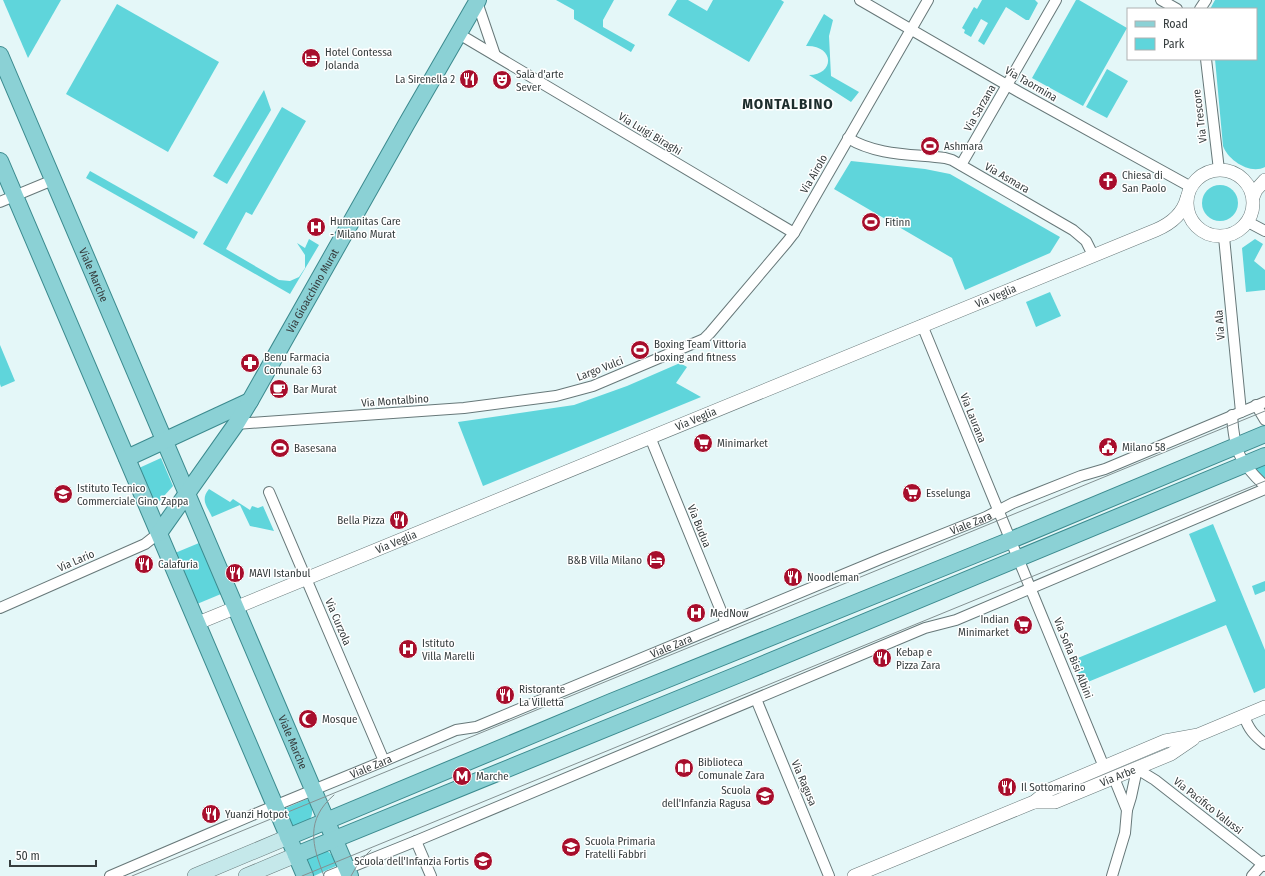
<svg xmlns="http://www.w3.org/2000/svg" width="1265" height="876" font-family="'Fira Sans Condensed',sans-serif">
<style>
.green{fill:#5fd5db}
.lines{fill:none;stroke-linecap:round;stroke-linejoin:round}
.minor-casing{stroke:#677879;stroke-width:12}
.tertiary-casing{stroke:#677879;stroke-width:14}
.secondary-casing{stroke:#677879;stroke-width:16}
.primary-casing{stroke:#3b8a8e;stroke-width:18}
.minor{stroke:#fff;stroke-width:10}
.tertiary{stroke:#fff;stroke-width:13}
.secondary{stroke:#c5e8ea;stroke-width:15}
.primary{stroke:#8bd1d5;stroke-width:16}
.tram{stroke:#849192;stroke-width:1}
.labels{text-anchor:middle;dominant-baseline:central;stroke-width:3;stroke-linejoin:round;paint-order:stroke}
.poi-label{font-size:11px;fill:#363d3e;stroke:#fff;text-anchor:start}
.street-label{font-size:11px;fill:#363d3e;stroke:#fff}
.district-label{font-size:15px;font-weight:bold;letter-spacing:1px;fill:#1e2d2d;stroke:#fff}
</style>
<rect width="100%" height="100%" fill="#e4f7f8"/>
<g class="green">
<path d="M3 0H61L28 58Z"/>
<path d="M556 0H614L603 20V27L635 45 631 52 574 19V10Z"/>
<path d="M677 0H688L707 11 713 0H781L784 2 749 62 668 15Z"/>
<path d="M982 0H1035L1038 3 1029 20H1026L1006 7 984 45 978 41 988 23 981 19 971 37 964 33 965 30 962 28 974 7 977 9Z"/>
<path d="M1076 0H1079L1127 28 1083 106 1032 78Z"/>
<path d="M1215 0H1265V167C1250 175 1228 160 1223 146L1215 59H1256V9H1210Z"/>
<path d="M117 4 219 62 168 152 66 94Z"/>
<path d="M824 14 833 20 829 36 831 76 859 92 851 102 809 75C835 75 835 45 806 46Z"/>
<path d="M1107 69 1128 81 1107 118 1086 107Z"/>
<path d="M264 90 271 110 227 184 213 176Z"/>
<path d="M282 107 306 121 252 215 246 212 226 249 279 280 290 281 299 277 305 268V255L297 243 305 248 309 239 319 245 290 294 203 244Z"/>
<path d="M851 161 925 169 950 174 1060 237 1050 253 965 290 952 258 834 189Z"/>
<path d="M90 171 198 232 194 239 86 178Z"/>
<circle cx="1220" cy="203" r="18"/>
<path d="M1255 239 1263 244 1254 261 1265 270V290L1246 292 1242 248Z"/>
<path d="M1050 292 1061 316 1036 327 1026 302Z"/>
<path d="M0 345 15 381 1 387 0 384Z"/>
<path d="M680 363 687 367 676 383 701 397 483 486 458 422 574 405 627 386Z"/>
<path d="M161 458 173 486 155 506 139 468Z"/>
<path d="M1265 465V480L1256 471 1257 468Z"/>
<path d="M209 489 230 502 233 499 250 510 252 506 258 508 263 506 274 531 250 526 240 505 212 517C207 506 200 500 209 489Z"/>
<path d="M1213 524 1265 650V688L1254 693 1226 625 1083 684 1073 660 1216 601 1189 534Z"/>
<path d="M199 543 221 594 197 604 175 553Z"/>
<path d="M1265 581V591L1255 595 1252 586Z"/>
<path d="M307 799C312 805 314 813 310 819L296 826 292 825 285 810 286 808Z"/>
<path d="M324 850C332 852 334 859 336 866L314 876 312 875 307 860 308 857Z"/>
</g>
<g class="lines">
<g class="minor-casing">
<g id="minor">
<path d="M860 0 1019 92 1191 187"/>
<path d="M1161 0 1177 9"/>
<path d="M477 2 495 55"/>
<path d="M1200 9 1206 0"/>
<path d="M459 34 794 233"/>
<path d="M1206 59 1219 170"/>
<path d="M848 138C877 156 913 154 945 158L952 160 1073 230 1086 241 1093 255"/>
<path d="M961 165 1056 0"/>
<path d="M0 202 53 180"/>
<path d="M1248 222 1265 231"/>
<path d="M1224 237 1241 412"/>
<path d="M922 325 1104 767"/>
<path d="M1256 405 1265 420"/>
<path d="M1232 415C1234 450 1239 462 1265 486"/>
<path d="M236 424 464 408 556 396 593 386 704 339 710 333 787 242 794 233 928 0"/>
<path d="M650 437 726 623"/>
<path d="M269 492 384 761"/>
<path d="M0 608 145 544 159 533"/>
<path d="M756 699 829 876"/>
<path d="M1244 716C1249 730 1254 735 1265 744"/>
<path d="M1127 810 1131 797 1137 769 1155 780 1265 866"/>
<path d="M416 841 431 876"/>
<path id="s1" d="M110 876 262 811 384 761 456 730 476 727 883 558 986 517 1013 503 1081 476 1105 469 1265 402"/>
<path d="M329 876 416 841 925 628 956 620 1265 489"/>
<path d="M1112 876 1125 833 1127 810 1114 778"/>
<path d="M1252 876 1265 861"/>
</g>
</g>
<g class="tertiary-casing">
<g id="tertiary">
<circle cx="1220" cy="203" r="33"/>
<path d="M1253 197 1256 190 1265 180"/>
<path id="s2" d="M198 623 1156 230C1170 224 1183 214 1187 198"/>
<path id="s3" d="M1034 802H1055L1171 754 1193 739"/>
<path d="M854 876 1034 802 1049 790 1165 741 1198 735 1265 707"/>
</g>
</g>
<g class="secondary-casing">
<g id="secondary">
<path d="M195 876 288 837"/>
<path d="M246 876 296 855"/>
</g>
</g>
<g class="primary-casing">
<g id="primary">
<path id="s4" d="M0 55 350 876"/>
<path d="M0 161 305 876"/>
<path d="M127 458 250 401"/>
<path id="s5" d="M159 533 236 424 250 401 407 123 478 0"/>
<path d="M288 837 611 702 1011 540 1265 434"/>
<path d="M296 855 747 671 1265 456"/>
</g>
</g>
<use href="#minor" class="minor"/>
<use href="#tertiary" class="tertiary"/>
<use href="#secondary" class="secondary"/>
<use href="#primary" class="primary"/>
<g class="tram">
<path d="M132 876 1265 411"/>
<path d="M302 876 1265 481"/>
<path d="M324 876C312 845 305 820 334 795"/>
<path d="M351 876 359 862 371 850"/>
</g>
</g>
<defs>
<g id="hotel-disc" transform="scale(1)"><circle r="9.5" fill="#a70e2c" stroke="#fff"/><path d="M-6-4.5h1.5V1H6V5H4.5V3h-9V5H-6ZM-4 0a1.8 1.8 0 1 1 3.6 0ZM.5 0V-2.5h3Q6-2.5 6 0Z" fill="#fff"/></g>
<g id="restaurant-disc" transform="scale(1)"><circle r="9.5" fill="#a70e2c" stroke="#fff"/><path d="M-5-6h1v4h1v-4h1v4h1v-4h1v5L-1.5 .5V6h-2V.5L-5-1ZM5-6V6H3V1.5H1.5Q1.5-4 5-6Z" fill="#fff"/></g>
<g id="theatre-disc" transform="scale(1)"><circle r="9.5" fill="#a70e2c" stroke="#fff"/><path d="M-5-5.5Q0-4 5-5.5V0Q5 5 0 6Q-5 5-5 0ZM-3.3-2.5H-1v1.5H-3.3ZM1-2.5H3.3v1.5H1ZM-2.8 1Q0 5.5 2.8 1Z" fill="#fff"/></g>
<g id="stadium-disc" transform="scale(1)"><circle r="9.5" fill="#a70e2c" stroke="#fff"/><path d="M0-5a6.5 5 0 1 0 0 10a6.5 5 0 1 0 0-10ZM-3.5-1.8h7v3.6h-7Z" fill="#fff"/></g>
<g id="church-disc" transform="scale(1)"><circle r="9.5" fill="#a70e2c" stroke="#fff"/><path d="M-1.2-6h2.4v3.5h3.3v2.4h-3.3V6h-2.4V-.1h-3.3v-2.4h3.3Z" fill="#fff"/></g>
<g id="hospital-disc" transform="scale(1)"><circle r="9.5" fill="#a70e2c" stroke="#fff"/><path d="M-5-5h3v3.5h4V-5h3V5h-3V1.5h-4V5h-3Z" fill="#fff"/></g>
<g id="pharmacy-disc" transform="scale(1)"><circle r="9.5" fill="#a70e2c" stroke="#fff"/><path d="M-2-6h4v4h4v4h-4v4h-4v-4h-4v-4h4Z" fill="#fff"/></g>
<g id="cafe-disc" transform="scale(1)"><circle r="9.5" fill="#a70e2c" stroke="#fff"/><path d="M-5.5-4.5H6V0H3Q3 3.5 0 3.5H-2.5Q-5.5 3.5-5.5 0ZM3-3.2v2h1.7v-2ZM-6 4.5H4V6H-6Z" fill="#fff"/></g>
<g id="supermarket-disc" transform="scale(1)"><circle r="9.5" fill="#a70e2c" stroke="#fff"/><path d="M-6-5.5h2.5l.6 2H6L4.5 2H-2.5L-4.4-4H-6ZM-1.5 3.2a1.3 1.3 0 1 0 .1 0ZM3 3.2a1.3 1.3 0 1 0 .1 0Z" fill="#fff"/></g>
<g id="civic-disc" transform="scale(1)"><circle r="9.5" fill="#a70e2c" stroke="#fff"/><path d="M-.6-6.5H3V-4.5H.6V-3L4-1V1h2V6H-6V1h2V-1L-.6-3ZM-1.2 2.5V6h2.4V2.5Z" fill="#fff"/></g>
<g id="school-disc" transform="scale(1)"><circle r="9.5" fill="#a70e2c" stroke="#fff"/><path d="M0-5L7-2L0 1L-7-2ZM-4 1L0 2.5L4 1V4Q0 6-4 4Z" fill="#fff"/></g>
<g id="mosque-disc" transform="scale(1)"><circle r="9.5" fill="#a70e2c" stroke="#fff"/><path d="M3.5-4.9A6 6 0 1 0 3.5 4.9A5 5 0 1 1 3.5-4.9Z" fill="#fff"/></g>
<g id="library-disc" transform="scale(1)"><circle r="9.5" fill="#a70e2c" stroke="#fff"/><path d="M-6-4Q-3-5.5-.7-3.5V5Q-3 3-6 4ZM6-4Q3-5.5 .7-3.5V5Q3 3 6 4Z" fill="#fff"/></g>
<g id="metro-disc" transform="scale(1)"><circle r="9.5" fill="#a70e2c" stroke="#fff"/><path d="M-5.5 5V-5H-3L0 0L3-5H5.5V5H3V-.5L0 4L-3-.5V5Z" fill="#fff"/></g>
</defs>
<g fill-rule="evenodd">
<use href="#hotel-disc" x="311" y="58"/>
<use href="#restaurant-disc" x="469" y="79"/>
<use href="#theatre-disc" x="502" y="80"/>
<use href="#stadium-disc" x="930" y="146"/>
<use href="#church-disc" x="1108" y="181"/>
<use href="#stadium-disc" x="871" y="222"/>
<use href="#hospital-disc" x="316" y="227"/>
<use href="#stadium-disc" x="640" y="350"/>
<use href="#pharmacy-disc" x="250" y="363"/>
<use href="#cafe-disc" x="279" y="389"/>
<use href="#supermarket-disc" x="703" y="443"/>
<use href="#civic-disc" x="1108" y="447"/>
<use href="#stadium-disc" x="280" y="448"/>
<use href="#supermarket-disc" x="912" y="493"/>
<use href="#school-disc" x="63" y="494"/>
<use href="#restaurant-disc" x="399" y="520"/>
<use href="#hotel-disc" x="656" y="560"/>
<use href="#restaurant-disc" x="144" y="564"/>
<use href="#restaurant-disc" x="235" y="573"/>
<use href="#restaurant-disc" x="793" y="577"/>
<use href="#hospital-disc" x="696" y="613"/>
<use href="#supermarket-disc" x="1023" y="625"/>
<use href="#hospital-disc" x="408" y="649"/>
<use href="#restaurant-disc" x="882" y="658"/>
<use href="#restaurant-disc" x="505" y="695"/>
<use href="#mosque-disc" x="308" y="719"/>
<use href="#library-disc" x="684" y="768"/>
<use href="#metro-disc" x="462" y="776"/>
<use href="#restaurant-disc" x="1007" y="787"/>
<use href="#school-disc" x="765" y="796"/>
<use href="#restaurant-disc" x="211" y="814"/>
<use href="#school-disc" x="571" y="847"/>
<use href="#school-disc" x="483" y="861"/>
</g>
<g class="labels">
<g class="poi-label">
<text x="325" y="52">Hotel Contessa<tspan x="325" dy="13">Jolanda</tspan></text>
<text x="516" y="74">Sala d'arte<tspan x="516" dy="13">Sever</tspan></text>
<text x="455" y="79" text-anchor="end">La Sirenella 2</text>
<text x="944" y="146">Ashmara</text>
<text x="1122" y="175">Chiesa di<tspan x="1122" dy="13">San Paolo</tspan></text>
<text x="330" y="221">Humanitas Care<tspan x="330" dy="13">- Milano Murat</tspan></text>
<text x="885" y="222">Fitinn</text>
<text x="654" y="344">Boxing Team Vittoria<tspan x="654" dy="13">boxing and fitness</tspan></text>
<text x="264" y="357">Benu Farmacia<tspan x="264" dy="13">Comunale 63</tspan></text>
<text x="293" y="389">Bar Murat</text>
<text x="717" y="443">Minimarket</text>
<text x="1122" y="447">Milano 58</text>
<text x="294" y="448">Basesana</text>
<text x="77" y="488">Istituto Tecnico<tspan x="77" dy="13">Commerciale Gino Zappa</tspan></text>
<text x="926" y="493">Esselunga</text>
<text x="385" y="520" text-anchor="end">Bella Pizza</text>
<text x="642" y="560" text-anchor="end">B&amp;B Villa Milano</text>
<text x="158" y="564">Calafuria</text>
<text x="249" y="573">MAVI Istanbul</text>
<text x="807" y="577">Noodleman</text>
<text x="710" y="613">MedNow</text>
<text x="1009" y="619" text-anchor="end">Indian<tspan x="1009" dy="13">Minimarket</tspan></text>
<text x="422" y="643">Istituto<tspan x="422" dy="13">Villa Marelli</tspan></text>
<text x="896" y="652">Kebap e<tspan x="896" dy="13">Pizza Zara</tspan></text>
<text x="519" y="689">Ristorante<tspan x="519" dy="13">La Villetta</tspan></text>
<text x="322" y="719">Mosque</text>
<text x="698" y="762">Biblioteca<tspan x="698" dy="13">Comunale Zara</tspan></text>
<text x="476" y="776">Marche</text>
<text x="1021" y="787">Il Sottomarino</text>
<text x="751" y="790" text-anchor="end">Scuola<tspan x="751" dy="13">dell'Infanzia Ragusa</tspan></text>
<text x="225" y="814">Yuanzi Hotpot</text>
<text x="585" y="841">Scuola Primaria<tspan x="585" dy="13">Fratelli Fabbri</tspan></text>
<text x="469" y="861" text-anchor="end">Scuola dell'Infanzia Fortis</text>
</g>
<g class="street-label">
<text transform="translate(1031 84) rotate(30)">Via Taormina</text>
<text transform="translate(980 108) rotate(-60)">Via Sarzana</text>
<text transform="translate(1200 116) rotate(-97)">Via Trescore</text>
<text transform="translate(650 134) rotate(31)">Via Luigi Biraghi</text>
<text transform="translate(814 174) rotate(-60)">Via Airolo</text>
<text transform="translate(1007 178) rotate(30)">Via Asmara</text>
<text stroke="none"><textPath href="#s4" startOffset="239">Viale Marche</textPath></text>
<text stroke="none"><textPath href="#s5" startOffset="287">Via Gioacchino Murat</textPath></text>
<text stroke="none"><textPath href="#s2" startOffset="862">Via Veglia</textPath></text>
<text transform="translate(1220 325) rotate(-95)">Via Ala</text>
<text transform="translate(600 369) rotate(-21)">Largo Vulci</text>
<text transform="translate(395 401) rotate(-4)">Via Montalbino</text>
<text stroke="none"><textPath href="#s2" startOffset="538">Via Veglia</textPath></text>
<text transform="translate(973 418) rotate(68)">Via Laurana</text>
<text stroke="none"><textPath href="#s1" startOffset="931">Viale Zara</textPath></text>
<text transform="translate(699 526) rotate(68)">Via Budua</text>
<text stroke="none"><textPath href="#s2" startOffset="214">Via Veglia</textPath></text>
<text transform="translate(76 561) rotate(-24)">Via Lario</text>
<text transform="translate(338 622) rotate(67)">Via Curzola</text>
<text stroke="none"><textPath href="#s1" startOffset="607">Viale Zara</textPath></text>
<text transform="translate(1073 658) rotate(68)">Via Sofia Bisi Albini</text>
<text stroke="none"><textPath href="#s4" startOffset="747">Viale Marche</textPath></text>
<text stroke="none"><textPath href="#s1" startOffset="283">Viale Zara</textPath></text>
<text stroke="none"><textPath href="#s3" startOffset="89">Via Arbe</textPath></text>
<text transform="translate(804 783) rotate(67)">Via Ragusa</text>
<text transform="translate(1208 806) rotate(38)">Via Pacifico Valussi</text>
</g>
<g class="district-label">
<text x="788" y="104">MONTALBINO</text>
</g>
</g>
<rect x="1127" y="8" width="130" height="52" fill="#ffffff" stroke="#afb1b2"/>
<rect x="1135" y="21" width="20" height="6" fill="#8bd1d5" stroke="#afb1b2"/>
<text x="1163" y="28" font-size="12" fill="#363d3e">Road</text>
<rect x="1135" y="38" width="20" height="12" fill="#5fd5db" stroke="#afb1b2"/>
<text x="1163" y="48" font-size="12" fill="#363d3e">Park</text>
<path d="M10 860v6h86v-6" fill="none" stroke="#363d3e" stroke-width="2"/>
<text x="16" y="860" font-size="12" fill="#363d3e" stroke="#ffffff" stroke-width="3" paint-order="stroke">50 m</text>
</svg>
